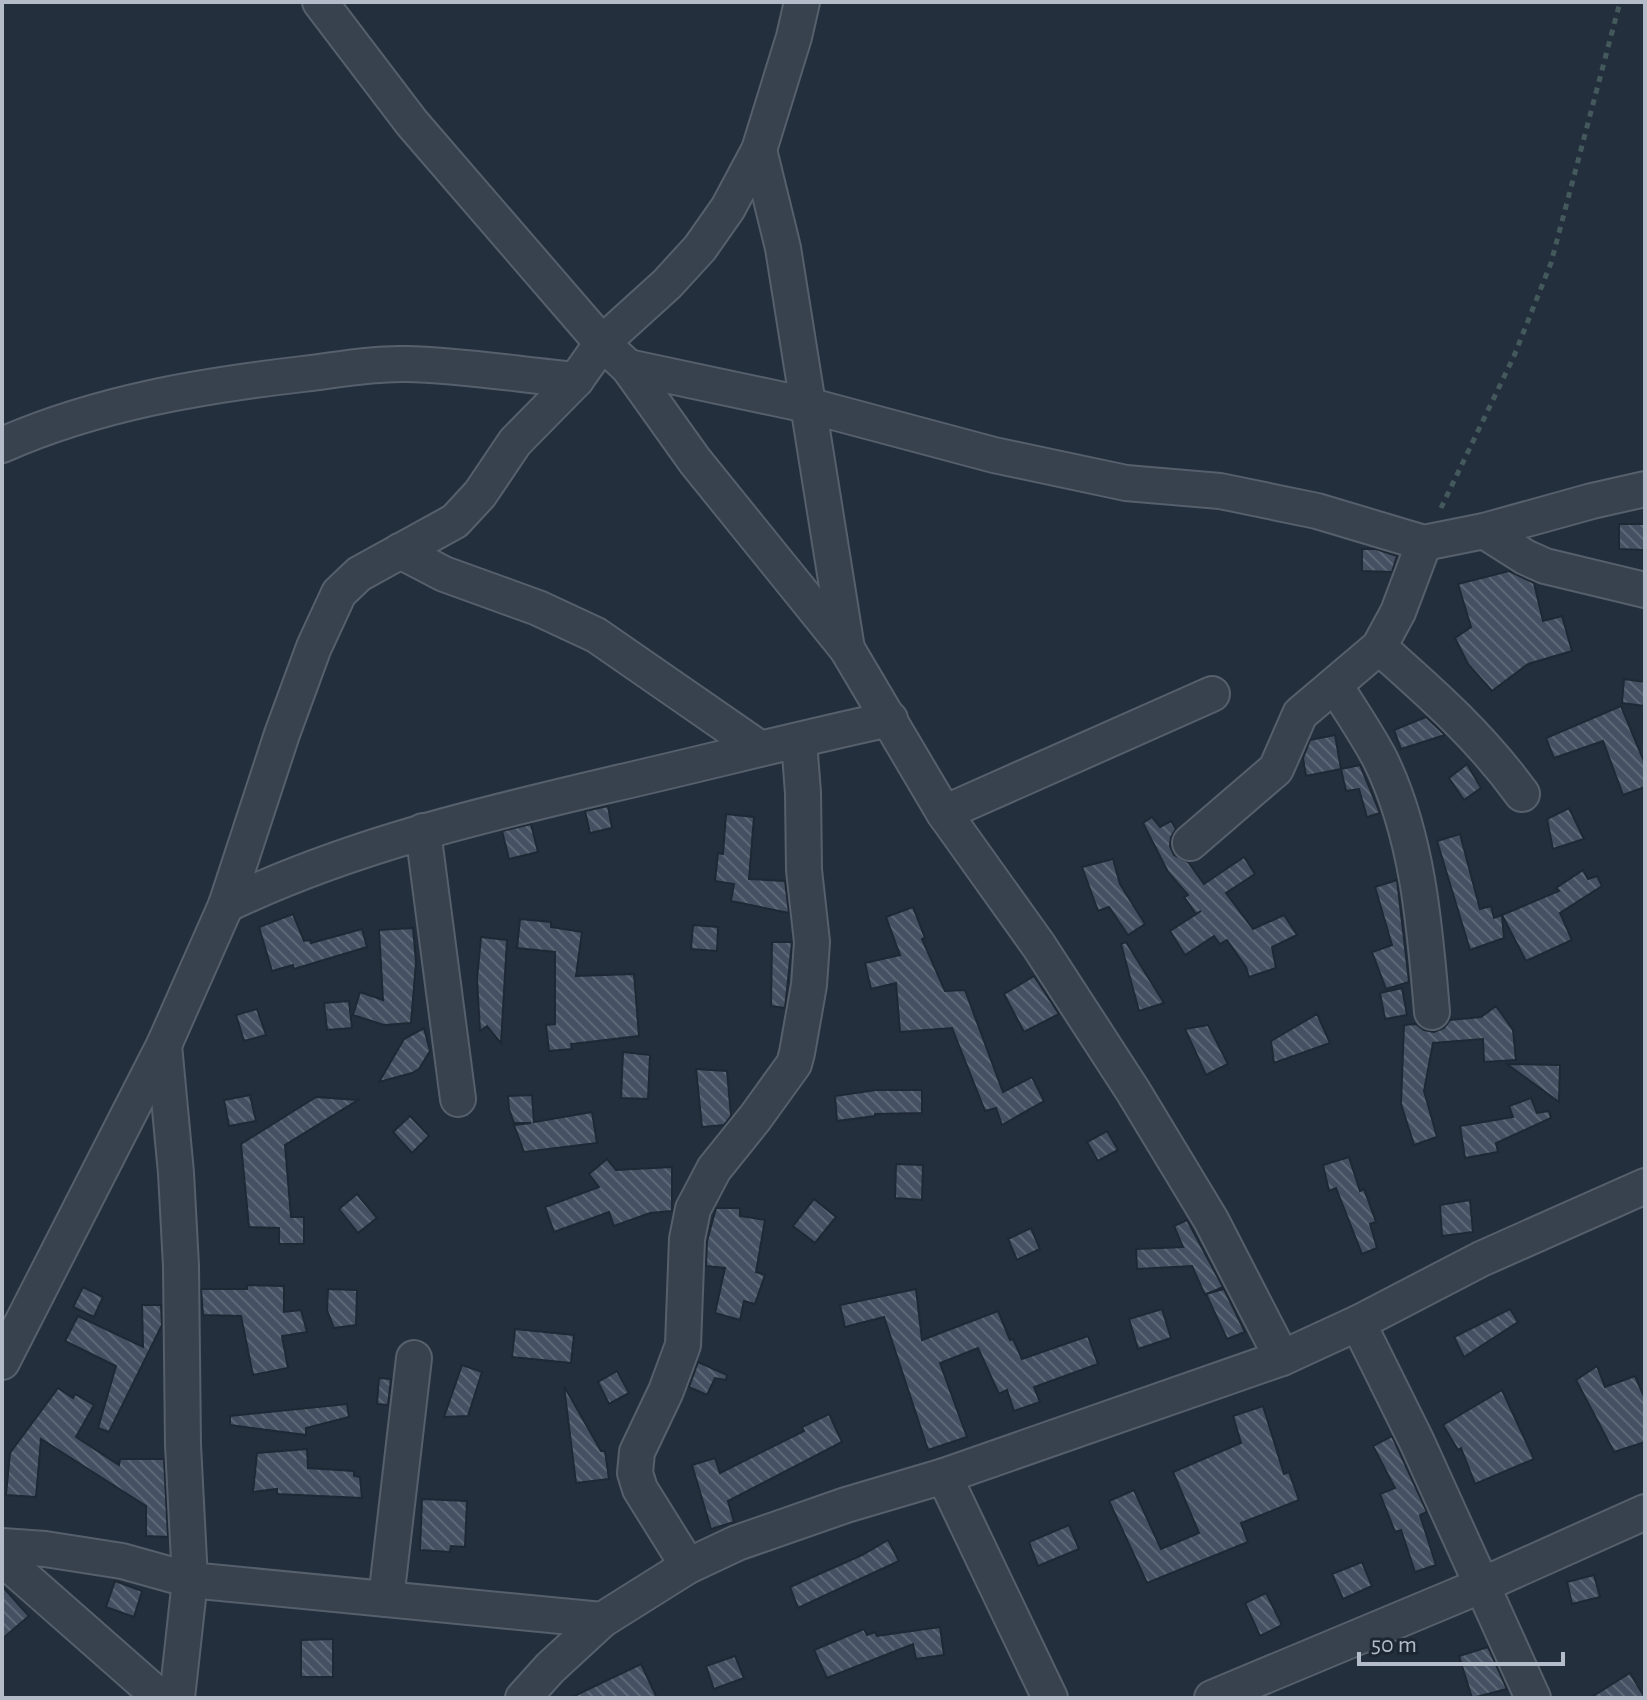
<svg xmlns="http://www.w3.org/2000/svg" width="1647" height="1700" font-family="'Alegreya Sans',sans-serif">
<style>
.building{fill:url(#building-back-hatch);stroke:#1f2835;stroke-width:2}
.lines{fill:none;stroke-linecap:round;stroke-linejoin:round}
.minor-casing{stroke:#565f6c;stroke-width:38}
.path{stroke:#44595c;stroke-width:5;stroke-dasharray:6 6;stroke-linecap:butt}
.minor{stroke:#38414e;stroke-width:34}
</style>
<defs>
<pattern id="building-back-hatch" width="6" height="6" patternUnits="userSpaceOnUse" patternTransform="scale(2)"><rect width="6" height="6" fill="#455162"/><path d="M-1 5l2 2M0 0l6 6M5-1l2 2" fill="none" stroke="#5d6877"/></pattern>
</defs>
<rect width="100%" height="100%" fill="#242f3e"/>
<g class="building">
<path d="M1619 524H1645V550L1619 549Z"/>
<path d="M1362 549H1376L1397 556 1392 572 1362 571Z"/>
<path d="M1509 571 1534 583 1543 621 1562 616 1572 651 1528 664 1492 691 1468 664 1455 638 1471 627 1458 584Z"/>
<path d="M1624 679 1645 682V706L1622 703Z"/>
<path d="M1621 706 1645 764V787L1623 795 1603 741 1554 758 1546 738Z"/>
<path d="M1426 717 1445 735 1401 749 1394 730Z"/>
<path d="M1335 735 1341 769 1306 776 1303 758 1310 740Z"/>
<path d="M1467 764 1481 788 1464 800 1449 778Z"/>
<path d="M1360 765 1380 813 1367 817 1359 789 1346 791 1341 769Z"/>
<path d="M608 806 612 828 590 833 585 811Z"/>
<path d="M1569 808 1584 839 1553 849 1547 819Z"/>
<path d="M726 814 754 817 749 879 785 881 789 913 731 901 734 884 715 881 718 853 723 854Z"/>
<path d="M1152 817 1160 827 1171 821 1176 829 1171 837 1170 846 1174 855 1188 862 1204 884 1244 857 1255 874 1226 893 1253 929 1284 915 1297 935 1272 947 1276 968 1249 977 1246 967 1227 940 1220 944 1214 936 1185 955 1170 931 1201 911 1196 914 1184 897 1188 895 1168 872 1143 823Z"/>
<path d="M531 824 538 852 509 859 502 831Z"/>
<path d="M1460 834 1480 909 1491 906 1494 918 1502 915 1504 938 1470 950 1437 841Z"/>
<path d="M1113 859 1120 884 1145 924 1128 935 1109 907 1098 911 1082 867Z"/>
<path d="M1583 870 1588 879 1597 876 1602 886 1560 913 1572 940 1526 961 1502 915 1559 891 1556 888Z"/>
<path d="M1397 880 1409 982 1386 989 1372 952 1392 945 1375 887Z"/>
<path d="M913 907 925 938 922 939 945 991 965 990 1003 1092 1032 1077 1044 1101 1002 1125 996 1108 985 1111 952 1028 900 1032 896 983 871 989 865 963 900 955 886 917Z"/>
<path d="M293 914 304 941 310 940 311 943 362 929 367 947 294 969 293 965 272 971 259 927Z"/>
<path d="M520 919 551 922V927L582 932 576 976 634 974 639 1036 571 1044 572 1049 549 1051 546 1025 555 1024V952L517 948Z"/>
<path d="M693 925 718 927 717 951 691 949Z"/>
<path d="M413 928 416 962 411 1023 384 1025 353 1015 360 992 383 1000 379 930Z"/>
<path d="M481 937 507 940 501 1043 487 1026 480 1031 477 979Z"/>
<path d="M772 942H792L785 1008 771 1006Z"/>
<path d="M1126 942 1164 1003 1139 1011 1121 944Z"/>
<path d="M1034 976 1059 1014 1024 1032 1004 994Z"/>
<path d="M1402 988 1407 1015 1385 1019 1380 993Z"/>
<path d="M349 1001 352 1028 327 1030 324 1003Z"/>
<path d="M1496 1006 1513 1030 1516 1060 1484 1062 1483 1039 1433 1043 1424 1091 1437 1137 1414 1145 1401 1104 1404 1025 1416 1024 1424 1030 1434 1032 1444 1028 1450 1020 1481 1017Z"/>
<path d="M257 1009 266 1035 244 1041 236 1015Z"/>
<path d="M1317 1014 1330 1043 1274 1063 1271 1041Z"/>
<path d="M1208 1025 1228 1064 1206 1075 1185 1029Z"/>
<path d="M424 1028 430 1051 419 1069 412 1073 379 1082 404 1039Z"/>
<path d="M623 1052 650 1055 648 1099 621 1098Z"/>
<path d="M1507 1064 1560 1065 1559 1102Z"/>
<path d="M696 1069 727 1071 731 1116 724 1125 702 1127Z"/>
<path d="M876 1090H922V1113L875 1114V1116L837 1121 835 1096Z"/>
<path d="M250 1095 256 1121 229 1126 224 1100Z"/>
<path d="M532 1095 534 1122 592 1112 597 1143 524 1152 514 1125 531 1123H514L509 1109 508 1096Z"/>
<path d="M316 1097 358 1100 285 1145 291 1217H304V1244H279V1228L249 1227 241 1144Z"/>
<path d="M1531 1098 1537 1113 1549 1111 1551 1118 1496 1143 1498 1152 1465 1158 1460 1126 1513 1117 1509 1106Z"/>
<path d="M410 1116 429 1136 412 1153 393 1132Z"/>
<path d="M1107 1131 1118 1150 1098 1161 1087 1142Z"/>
<path d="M1349 1157 1360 1191 1364 1189 1376 1222 1370 1224 1377 1248 1362 1254 1336 1188 1329 1191 1323 1165Z"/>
<path d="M607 1159 616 1170 672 1167V1211L650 1213 614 1226 609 1212 554 1232 545 1207 599 1187 589 1174Z"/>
<path d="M896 1164 923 1165 922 1200 895 1198Z"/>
<path d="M357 1194 377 1218 358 1233 339 1209Z"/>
<path d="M814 1199 836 1217 815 1243 793 1226Z"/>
<path d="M1470 1200 1473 1232 1442 1236 1440 1205Z"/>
<path d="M716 1208H740V1216L765 1220 756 1272 765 1275 755 1304 744 1301 740 1320 715 1313 725 1268 706 1266 707 1241Z"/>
<path d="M1187 1220 1223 1287 1205 1295 1192 1266 1137 1269 1136 1249 1183 1247 1174 1226Z"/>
<path d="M1031 1228 1040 1249 1017 1260 1008 1239Z"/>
<path d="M247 1285 284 1286V1312L301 1310 307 1332 282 1336 288 1368 253 1375 241 1316 203 1315 201 1289H247Z"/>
<path d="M83 1287 103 1297 94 1317 73 1307Z"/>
<path d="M328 1289 357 1290 356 1325 334 1328 327 1310Z"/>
<path d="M916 1289 922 1340 998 1311 1010 1340 1013 1339 1022 1359 1088 1336 1098 1364 1034 1387 1040 1402 1014 1411 1007 1390 999 1394 978 1348 940 1363 967 1437 928 1450 884 1317 845 1327 840 1305Z"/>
<path d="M1224 1289 1245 1332 1227 1339 1206 1294Z"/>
<path d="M142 1305H161L162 1325 109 1432 98 1428 116 1366 65 1341 78 1316 143 1347Z"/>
<path d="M1162 1309 1171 1338 1138 1349 1129 1319Z"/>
<path d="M1510 1309 1518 1322 1464 1357 1454 1337Z"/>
<path d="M515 1329 574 1335 571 1363 512 1357Z"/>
<path d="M698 1362 727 1375 726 1380 715 1378 707 1395 689 1387Z"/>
<path d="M462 1365 482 1372 468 1416 444 1417Z"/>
<path d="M1597 1366 1605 1387 1635 1376 1645 1399V1442L1614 1452 1576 1380Z"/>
<path d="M617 1371 629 1393 609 1404 598 1382Z"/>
<path d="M379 1378 391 1379 388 1405 377 1404Z"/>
<path d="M564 1386 601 1451H605L609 1479 576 1483Z"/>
<path d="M58 1388 73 1398 75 1394 94 1405 76 1437 119 1465 120 1459H164L168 1537 146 1536V1506L41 1439 36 1497 6 1495 10 1453Z"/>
<path d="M1502 1390 1534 1459 1475 1484 1461 1448 1458 1450 1443 1425Z"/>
<path d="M347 1404 349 1417 306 1428V1435L230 1425V1416Z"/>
<path d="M1263 1406 1284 1474 1289 1472 1299 1500 1241 1523 1248 1542 1147 1583 1109 1501 1134 1490 1161 1549 1199 1533 1173 1472 1241 1443 1233 1416Z"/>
<path d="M829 1414 842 1442 728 1501 734 1522 711 1529 692 1465 715 1458 720 1473 804 1431 802 1427Z"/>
<path d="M1392 1436 1427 1512 1420 1515 1436 1565 1415 1572 1401 1530 1395 1532 1380 1494 1395 1488 1373 1446Z"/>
<path d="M307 1449 308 1468 354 1471V1476L360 1477 362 1498 277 1494V1489L253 1492 257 1453Z"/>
<path d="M422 1499 467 1501 465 1547 451 1546 450 1552 420 1550Z"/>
<path d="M1069 1525 1079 1549 1038 1566 1029 1542Z"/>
<path d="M888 1540 899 1561 798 1608 790 1587 862 1555Z"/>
<path d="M1362 1562 1372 1586 1343 1599 1332 1574Z"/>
<path d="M1594 1575 1600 1597 1572 1604 1567 1582Z"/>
<path d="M115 1581 142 1591 134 1617 106 1607Z"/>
<path d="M2 1586 29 1616 2 1639Z"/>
<path d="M1266 1593 1282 1625 1260 1636 1245 1603Z"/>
<path d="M940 1627 944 1655 916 1659 913 1644 827 1678 814 1650 864 1629 867 1635 875 1632 877 1636Z"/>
<path d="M333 1639V1677H301V1640Z"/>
<path d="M1488 1647 1507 1689 1472 1698 1459 1656Z"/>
<path d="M735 1656 744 1678 714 1689 706 1666Z"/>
<path d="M641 1664 657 1698H570Z"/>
<path d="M1630 1673 1645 1698H1590Z"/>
</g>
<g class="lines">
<g class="minor-casing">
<g id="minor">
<path d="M320 2 412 123 602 343 628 367 695 461 847 649 944 813 1039 946 1133 1091 1211 1220 1282 1358"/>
<path d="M759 150 783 248 847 649"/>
<path d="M628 367 807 405 994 455 1126 483 1220 491 1317 511 1424 543 1484 531 1592 501 1645 489"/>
<path d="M2 445C98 403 199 386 303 374 337 370 372 363 406 364 463 365 520 375 576 380"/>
<path d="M1484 531 1525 557 1545 566 1645 590"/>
<path d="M400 551 444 574 538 608 596 635 759 748"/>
<path d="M1379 647C1432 694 1480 736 1522 794"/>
<path d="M1335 685C1350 710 1367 734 1380 759 1418 836 1425 928 1432 1012"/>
<path d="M944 813 1212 694"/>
<path d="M423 831 458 1099"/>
<path d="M1190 843 1276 769 1300 714 1379 647 1398 612 1424 543"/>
<path d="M226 905C349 846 481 815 613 784 705 763 797 739 890 719"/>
<path d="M164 1045 176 1173 181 1266 183 1445 190 1580 177 1698"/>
<path d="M1358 1323 1417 1442 1533 1698"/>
<path d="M2 1362 164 1045 226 905 282 734 314 647 339 593 359 574 455 521 480 494 515 442 576 380 602 343 667 284 700 248 728 208 759 150 794 37 802 2"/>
<path d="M944 1476 1050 1698"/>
<path d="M2 1546 45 1549 122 1561 190 1580 602 1620"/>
<path d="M2 1558 161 1698"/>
<path d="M688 1566 640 1489 635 1473 637 1452 666 1391 683 1345 687 1239 693 1209 714 1169 755 1118 794 1064 797 1053 809 985 812 942 804 870 803 793 799 741"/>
<path d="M386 1599 414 1358"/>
<path d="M523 1698 550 1668 602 1620 688 1566 737 1543 846 1505 944 1476 1282 1358 1358 1323 1481 1259 1645 1186"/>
<path d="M1212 1698 1480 1586 1645 1512"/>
</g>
</g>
<path class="path" d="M1441 508 1514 356 1551 263 1620 2"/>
<use href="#minor" class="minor"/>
</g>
<rect width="1647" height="1700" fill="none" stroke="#b4bcc9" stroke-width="8"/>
<path d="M1359 1652v12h204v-12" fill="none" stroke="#b4bcc9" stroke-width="4"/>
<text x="1371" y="1652" font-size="24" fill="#b4bcc9" stroke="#1d2633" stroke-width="6" paint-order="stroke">50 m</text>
</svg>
